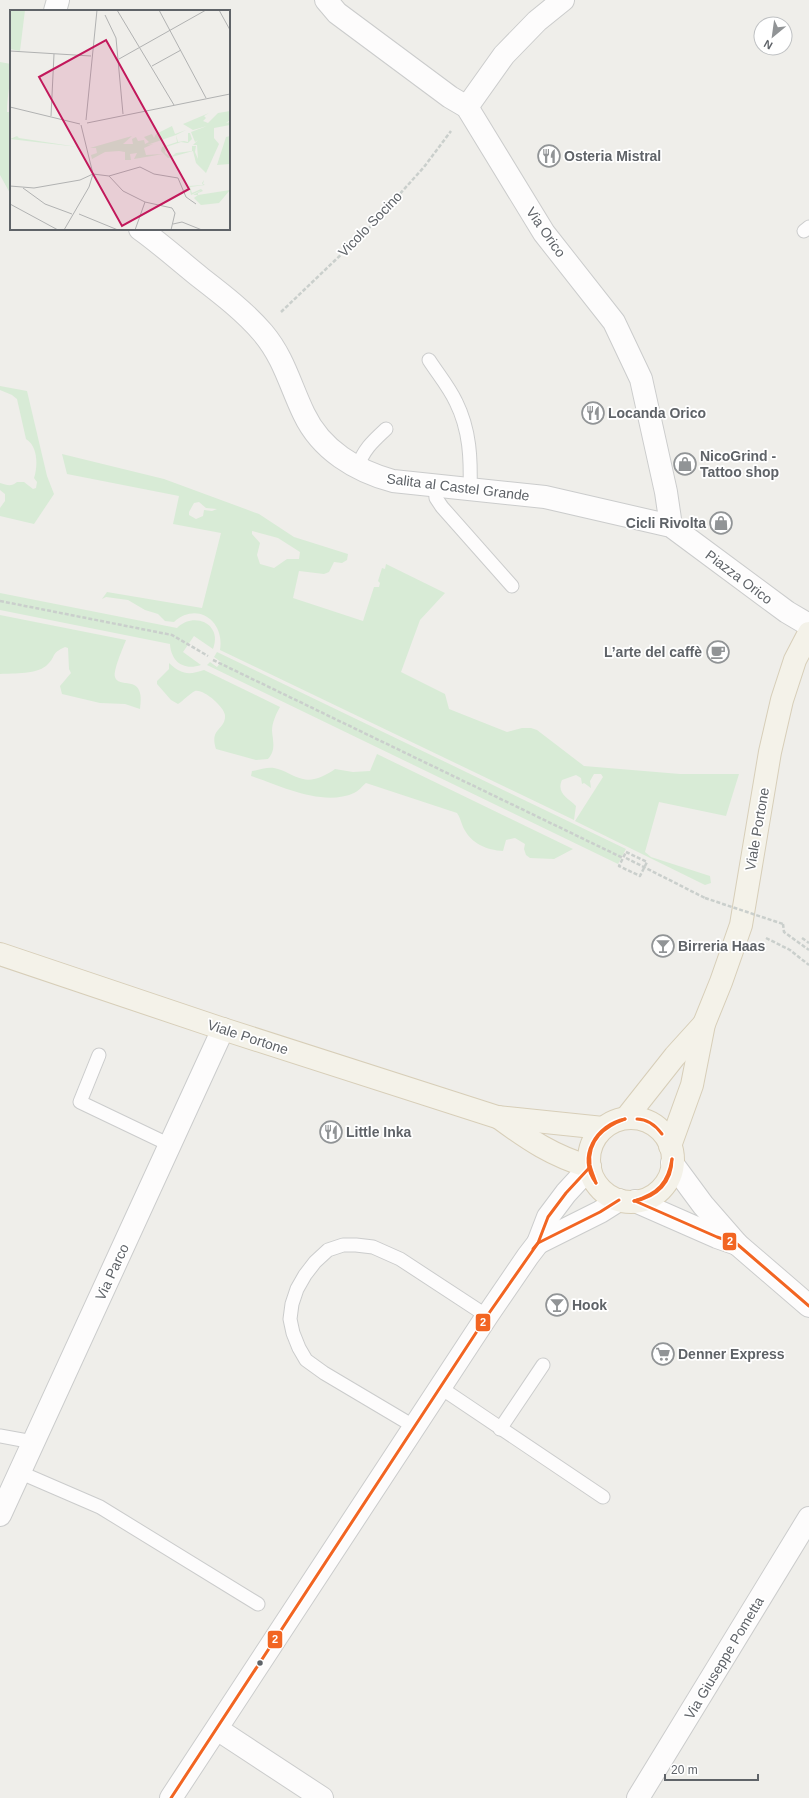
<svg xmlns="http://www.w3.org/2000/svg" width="809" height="1798" font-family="Helvetica,sans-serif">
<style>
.green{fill:#d8ebd6;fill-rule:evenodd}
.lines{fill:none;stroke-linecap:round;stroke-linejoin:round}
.lane-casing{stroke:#cbcccc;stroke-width:15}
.street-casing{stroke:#cbcccc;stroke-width:24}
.primary-casing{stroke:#d7ceb8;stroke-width:24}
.path{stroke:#cacfcc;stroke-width:2.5;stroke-dasharray:4 2;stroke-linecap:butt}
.lane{stroke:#fdfcfc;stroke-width:13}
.street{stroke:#fdfcfc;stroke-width:22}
.primary{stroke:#f4f2e9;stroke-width:22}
.path-bridge{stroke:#cacfcc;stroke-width:2.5;stroke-dasharray:4 2;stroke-linecap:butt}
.bus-1-casing{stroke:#fff;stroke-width:6}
.bus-1{stroke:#f26522;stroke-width:3}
.bus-dot{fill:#5f6368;stroke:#fff;stroke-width:1.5}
.labels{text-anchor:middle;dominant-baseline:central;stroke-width:3.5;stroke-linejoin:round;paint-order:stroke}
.poi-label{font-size:14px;font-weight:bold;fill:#5f6368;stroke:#fff;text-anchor:start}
.street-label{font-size:14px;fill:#5f6368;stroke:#fff}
.inset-road{fill:none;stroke:#b1b2b2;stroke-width:1}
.view{fill:#c2185b;fill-opacity:0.15;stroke:#c2185b;stroke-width:2}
.inset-edge{fill:none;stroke:#5f6368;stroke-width:2}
.line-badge{stroke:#fff;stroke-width:1.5}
.badge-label{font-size:11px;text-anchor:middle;font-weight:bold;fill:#fff}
</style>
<rect width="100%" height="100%" fill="#efeeea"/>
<g class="green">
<path d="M0 62 11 64C11 80 7 96 7 112H11V195L0 175Z"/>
<path d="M0 386 27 391 47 476 54 494 34 524 0 516V508L5 501V494L0 490V483C7 485 11 487 17 482H24L33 489 36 488 37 482 34 478C38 466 38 446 26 439L17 399 12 395 0 390Z"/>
<path d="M62 454 164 479 259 514 294 537 348 554 347 560 342 563 334 562 329 572 324 574 299 571 293 598 363 621 374 587H379L380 583 378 581 382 568 385 569 386 564 445 593 420 620 401 672 445 694 449 709 507 732 522 728H531L537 730 584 766 680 774H739L726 816 659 802 645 852 651 857 710 876 711 883 705 885 575 821 603 777 601 774H594L590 781 591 788 584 783 582 784 581 778 576 775 562 780C556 793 568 798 576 806L574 820 220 650C225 621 197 601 174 622L165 621 158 614 145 610 128 600 106 597 102 599 107 592 202 608 221 533 173 524 179 496 67 474ZM199 502 206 508 217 509 212 511 204 510 203 516 196 519 189 515V512L194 503ZM252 531 278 538 300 552 299 559H287L274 568 260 564 257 555 260 543 252 534Z"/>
<path d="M0 593 177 628C194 611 223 624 213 649L194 636 183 652 201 665C183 671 171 661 170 644L0 610Z"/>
<path d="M0 615 126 640C123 648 113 670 115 677 119 690 146 672 140 709L125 704 100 703 62 694 60 686 71 673 69 669 68 648 65 647C50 654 57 655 48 664 38 675 14 673 0 674Z"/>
<path d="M217 652 626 849 618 864 207 665 210 662 217 667 221 662 214 657Z"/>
<path d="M169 663C182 675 189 675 204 670L280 707C276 714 272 723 272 731 273 742 276 750 268 759L256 760 216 749C209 728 226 730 225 715 224 707 204 689 195 691 189 694 183 701 178 704L171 700 157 684V681L169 669Z"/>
<path d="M377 754 573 849 554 859 530 858 526 855 524 849 525 844 515 838 506 840 503 851C487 850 471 844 463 827 461 822 460 817 457 813L366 783C362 786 359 791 354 793 323 807 281 786 251 776L252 771C259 770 267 767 274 768 285 770 293 777 303 779 313 782 327 775 335 769L353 772 370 771Z"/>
</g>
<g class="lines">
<g class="lane-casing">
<g id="lane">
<path d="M804 231 809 227"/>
<path d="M429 360C438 374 449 387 456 402 470 430 471 459 470 490"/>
<path d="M357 468C364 449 372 442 386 429"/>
<path d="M435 486 436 498 442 507 512 586"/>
<path d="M99 1055 80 1102 170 1145"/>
<path d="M441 1388 603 1497"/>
<path d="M415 1427 324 1373 306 1360 299 1348 293 1333 290 1319 292 1304 297 1289 305 1275 315 1262 328 1250 343 1245H356L373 1247 400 1259 487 1316"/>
<path d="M500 1429 543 1365"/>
<path d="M0 1436 33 1442"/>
<path d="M19 1472 100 1507 258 1604"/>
</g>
</g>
<g class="street-casing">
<g id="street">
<path d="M326 0 337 13 450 97 467 107 544 233 614 322 641 379 666 492 671 526"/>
<path d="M55 11 58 0"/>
<path d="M467 107 504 55 537 21 563 0"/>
<path d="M140 229C161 244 181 262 201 278 223 295 245 312 263 333 284 358 290 385 304 414 321 450 356 471 393 481L545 497 671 526 787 612 809 625"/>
<path d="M672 1163 703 1205 737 1244 809 1306"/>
<path d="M635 1201 717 1237 737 1244"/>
<path d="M538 1243 600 1212 619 1200"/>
<path d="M0 1515 223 1029"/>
<path d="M217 1729 322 1798"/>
<path d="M171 1798 487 1316 528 1256 538 1243 548 1217 566 1193 590 1167"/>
<path d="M638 1798 809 1518"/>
</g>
</g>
<g class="primary-casing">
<g id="primary">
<path d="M0 954 223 1029 497 1117 603 1128"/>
<path d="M498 1117C529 1140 553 1156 590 1167"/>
<path d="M626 1118 675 1056 704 1024"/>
<circle cx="631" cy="1160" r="42"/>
<path d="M670 1146 692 1085 704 1024 721 982 741 925 770 752 782 700 795 660 809 633"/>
</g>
</g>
<g class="path">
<path d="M281 312 372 225 424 167 451 131"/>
<path d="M0 601 172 635 208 656"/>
<path d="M213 660 623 858"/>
<path d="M626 852 647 862 640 876 619 866Z"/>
<path d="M626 858 705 898"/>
<path d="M783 924 784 932 809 950"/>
<path d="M766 938 790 950 809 965"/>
<path d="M802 938 809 943"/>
</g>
<use href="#lane" class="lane"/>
<use href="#street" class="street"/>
<use href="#primary" class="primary"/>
<path class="path-bridge" d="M705 898 783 924"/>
<g class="bus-1-casing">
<g id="bus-1">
<path d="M637 1119C647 1119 656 1126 662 1134"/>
<path d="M596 1183C576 1157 597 1124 625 1119"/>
<path d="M596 1183C594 1177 591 1170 590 1165 587 1140 605 1126 625 1119"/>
<path d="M634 1201C658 1194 668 1183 672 1159"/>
<path d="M634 1201C657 1197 672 1182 672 1159"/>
<path d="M635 1201 717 1237 737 1244 809 1306"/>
<path d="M533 1249 538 1243 600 1212 619 1200"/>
<path d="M171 1798 487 1316 538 1243 548 1217 566 1193 590 1167"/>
</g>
</g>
<use href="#bus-1" class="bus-1"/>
</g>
<defs>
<g id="restaurant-ring" transform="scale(1.15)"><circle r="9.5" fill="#fff" stroke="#919496" stroke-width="1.5"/><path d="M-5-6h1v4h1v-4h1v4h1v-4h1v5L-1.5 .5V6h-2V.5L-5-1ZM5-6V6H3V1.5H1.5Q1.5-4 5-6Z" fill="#919496"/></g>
<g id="shop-ring" transform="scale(1.15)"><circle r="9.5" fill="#fff" stroke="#919496" stroke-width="1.5"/><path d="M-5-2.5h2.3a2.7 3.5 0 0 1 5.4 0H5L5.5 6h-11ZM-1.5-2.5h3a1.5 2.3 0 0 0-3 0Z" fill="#919496"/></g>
<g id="cafe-ring" transform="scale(1.15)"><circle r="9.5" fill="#fff" stroke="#919496" stroke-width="1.5"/><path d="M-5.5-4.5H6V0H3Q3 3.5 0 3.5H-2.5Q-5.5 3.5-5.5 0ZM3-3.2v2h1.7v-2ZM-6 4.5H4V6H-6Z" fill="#919496"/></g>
<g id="bar-ring" transform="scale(1.15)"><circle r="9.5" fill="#fff" stroke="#919496" stroke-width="1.5"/><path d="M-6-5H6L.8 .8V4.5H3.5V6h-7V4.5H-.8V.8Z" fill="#919496"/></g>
<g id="supermarket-ring" transform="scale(1.15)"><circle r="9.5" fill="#fff" stroke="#919496" stroke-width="1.5"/><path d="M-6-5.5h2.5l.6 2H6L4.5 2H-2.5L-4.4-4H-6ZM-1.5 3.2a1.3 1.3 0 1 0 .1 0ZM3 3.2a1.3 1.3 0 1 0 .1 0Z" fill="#919496"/></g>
</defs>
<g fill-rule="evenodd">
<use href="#restaurant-ring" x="549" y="156"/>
<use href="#restaurant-ring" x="593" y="413"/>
<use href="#shop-ring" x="685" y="464"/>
<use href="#shop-ring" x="721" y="523"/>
<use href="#cafe-ring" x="718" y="652"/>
<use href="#bar-ring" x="663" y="946"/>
<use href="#restaurant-ring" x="331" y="1132"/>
<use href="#bar-ring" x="557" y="1305"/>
<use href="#supermarket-ring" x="663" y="1354"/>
</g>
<circle class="bus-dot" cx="260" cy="1663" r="3.5"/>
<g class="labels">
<g class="poi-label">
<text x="564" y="156">Osteria Mistral</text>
<text x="608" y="413">Locanda Orico</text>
<text x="700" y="456">NicoGrind -<tspan x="700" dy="16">Tattoo shop</tspan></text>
<text x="706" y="523" text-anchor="end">Cicli Rivolta</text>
<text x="702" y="652" text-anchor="end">L’arte del caffè</text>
<text x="678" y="946">Birreria Haas</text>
<text x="346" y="1132">Little Inka</text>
<text x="572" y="1305">Hook</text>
<text x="678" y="1354">Denner Express</text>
</g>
<g class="street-label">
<text transform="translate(370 224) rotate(-46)">Vicolo Socino</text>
<text transform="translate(546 232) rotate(55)">Via Orico</text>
<text transform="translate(458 487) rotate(7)">Salita al Castel Grande</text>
<text transform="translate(739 577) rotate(37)">Piazza Orico</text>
<text transform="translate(757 829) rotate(-80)">Viale Portone</text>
<text transform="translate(248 1037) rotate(18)">Viale Portone</text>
<text transform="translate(112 1272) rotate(-65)">Via Parco</text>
<text transform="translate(724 1658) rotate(-59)">Via Giuseppe Pometta</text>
</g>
</g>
<g transform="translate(10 10)">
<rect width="220" height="220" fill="#efeeea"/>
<path d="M0 0H15L10 41 0 39ZM220 101V110L216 113 220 112V115L204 118V128L209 134 196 163 186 153 183 141 158 148 151 141 152 137 167 132 166 125 137 135 143 134 134 138 136 145 153 144 124 149 127 143 120 144 121 150H115V142L109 141 95 142 82 149 81 145 87 143 86 138H80L122 126 113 134H123L122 129 126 127 128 131 134 130 135 134 139 132 134 127 142 124 144 128 146 124 162 116 165 124 176 120 166 125 168 132 174 131 178 132V123H180L182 129 178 133H177L171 132 156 137 155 143 161 147 166 143 182 141V136H186L185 142 188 149 187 135H183L188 130 185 132 181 122 197 116 183 120 173 114 199 103 194 106 196 108 193 111 198 113 208 103ZM7 126 9 128 68 137 0 129ZM220 126V154L207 155 216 127ZM194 170 193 174 195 175 180 177 182 183 191 179 193 181 188 183V185L220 180 209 193 191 195 184 188 188 185H183L192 180 181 185 179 176 193 175 192 173Z" fill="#d8ebd6"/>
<path class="inset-road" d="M107 0 164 95M149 0 196 88M209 0 220 20M95 5 106 28 113 104M0 41 81 46M109 49 196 0M142 56 171 40M0 97 70 114M41 106 44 44M76 110 87 0M77 113 220 84M99 166 113 181 135 192 162 198 165 203 161 220M0 176 24 178 70 170 83 164 99 166 130 157 144 164 168 168 176 187 186 194M13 178 35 194 62 204M0 194 48 220M69 204 108 220M163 214 172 212 192 220M54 220 79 177 83 164 71 115M125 220 135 192"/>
<path class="view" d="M96 30 179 179 112 216 29 67Z"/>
<rect width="220" height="220" class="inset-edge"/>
</g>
<g class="line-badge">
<rect x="722" y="1232" width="15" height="19" rx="4" fill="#f26522"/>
<rect x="475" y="1313" width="16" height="19" rx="4" fill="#f26522"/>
<rect x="267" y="1630" width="16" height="19" rx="4" fill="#f26522"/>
</g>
<g class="badge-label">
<text x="730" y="1245">2</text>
<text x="483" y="1326">2</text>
<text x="275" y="1643">2</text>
</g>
<g transform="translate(773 36) rotate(209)"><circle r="19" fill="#ffffff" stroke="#bfc1c3"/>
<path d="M0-3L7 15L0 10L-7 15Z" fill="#919496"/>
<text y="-6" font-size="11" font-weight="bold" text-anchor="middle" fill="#5f6368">N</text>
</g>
<path d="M665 1774v6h93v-6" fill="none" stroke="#5f6368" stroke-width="2"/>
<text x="671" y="1774" font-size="12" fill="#5f6368" stroke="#ffffff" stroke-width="3" paint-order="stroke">20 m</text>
</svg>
